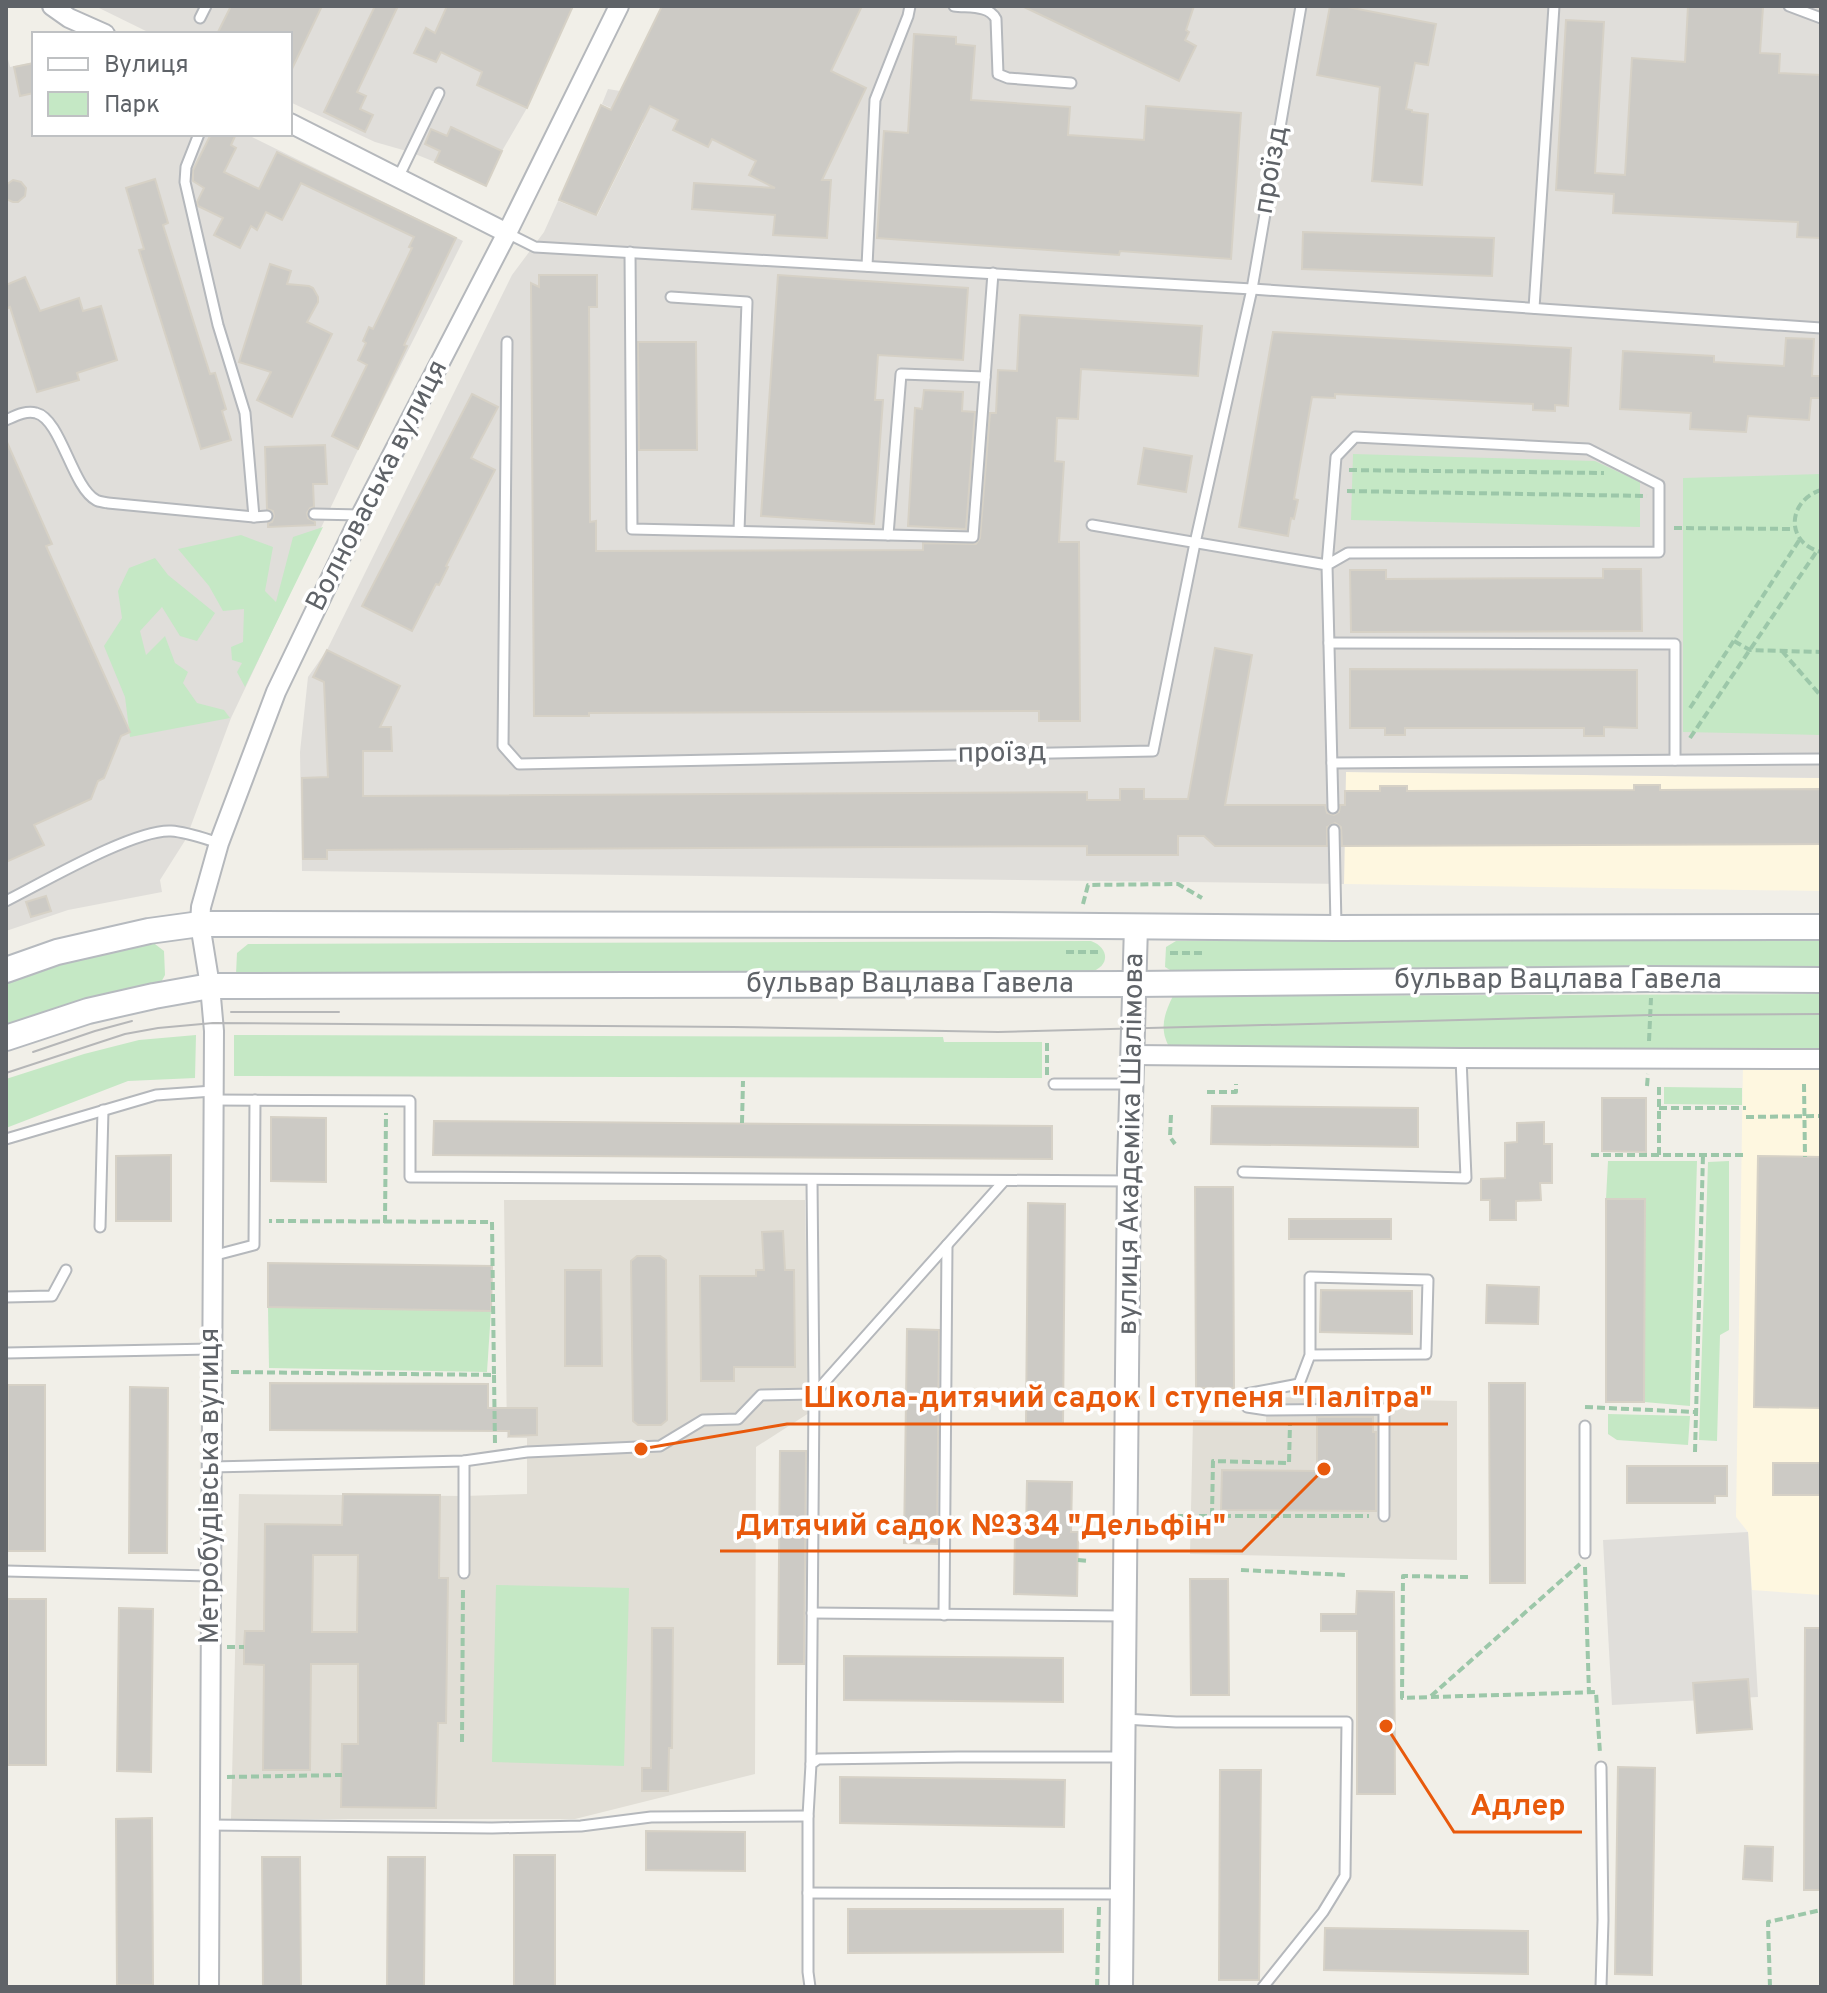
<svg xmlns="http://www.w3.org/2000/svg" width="1827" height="1993" font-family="Overpass,sans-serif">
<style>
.commercial{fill:#fef7e0}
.industrial{fill:#e0deda}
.education{fill:#e1ded6}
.green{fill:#c5e8c5}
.building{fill:#cccac5;stroke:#d6d1c6;stroke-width:2;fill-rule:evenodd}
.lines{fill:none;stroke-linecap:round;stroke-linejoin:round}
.service-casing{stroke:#b5b8bc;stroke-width:13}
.minor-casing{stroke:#b5b8bc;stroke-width:22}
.tertiary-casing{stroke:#b5b8bc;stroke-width:26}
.secondary-casing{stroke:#b6babf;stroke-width:28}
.path{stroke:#9cc7a9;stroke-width:4;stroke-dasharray:8 4;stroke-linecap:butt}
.service{stroke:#fff;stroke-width:9}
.minor{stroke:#fff;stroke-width:18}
.tertiary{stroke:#fff;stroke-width:22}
.secondary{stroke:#fff;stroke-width:24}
.tram{stroke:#b6b7b8;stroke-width:2}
.labels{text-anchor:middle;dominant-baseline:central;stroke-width:7;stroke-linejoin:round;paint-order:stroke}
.street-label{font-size:28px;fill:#5f6368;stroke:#fff}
.leader{fill:none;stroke:#e8590c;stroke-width:3}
.callout-dot{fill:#e8590c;stroke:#fff;stroke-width:3}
.callout-label{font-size:30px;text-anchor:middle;font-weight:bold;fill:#e8590c;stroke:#fff;stroke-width:7;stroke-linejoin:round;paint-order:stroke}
</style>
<rect width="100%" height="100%" fill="#f1efe8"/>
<g class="commercial">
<path d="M1345 772 1821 778V891L1344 884Z"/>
<path d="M1743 1062H1821V1595L1752 1590 1748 1532 1736 1517Z"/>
</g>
<g class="industrial">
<path d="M95 6H573L527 108 502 151 486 186 435 162 410 152 375 142 290 102V34H152Z"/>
<path d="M662 6H1821V778L1346 772 1344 884 302 871 300 752 308 677 327 650 512 275 544 232 558 201 597 216 643 123 602 104 608 89 620 91Z"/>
<path d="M6 52 10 67 34 62V134H246L463 241 356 454 231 718 186 839 160 880 162 892 68 910 6 931Z"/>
<path d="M1748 1532 1758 1697 1612 1705 1603 1540Z"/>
</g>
<g class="education">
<path d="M504 1200H805L809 1413 756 1447 755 1774 575 1819H231L239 1494 464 1496 527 1494V1438H507Z"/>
<path d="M1267 1397 1457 1401V1560L1190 1554 1193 1420 1266 1422Z"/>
</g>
<g class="green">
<path d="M1353 454 1595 461 1640 482V527L1351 520Z"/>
<path d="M1821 474V735L1683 732V478Z"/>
<path d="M323 527 245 687 237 672 242 663 232 660 231 647 243 642 244 609 223 611 209 586 178 549 241 535 273 547 265 591 276 602 293 537Z"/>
<path d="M155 558 168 575 215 613 197 641 180 636 162 607 140 631 146 655 165 636 175 663 188 672 183 683 197 703 224 710 230 718 130 737 125 697 104 646 122 618 118 591 129 568Z"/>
<path d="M1821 936V971L1175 973 1165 967 1166 947 1176 941Z"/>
<path d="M151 941 164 951 165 975 159 986 6 1029V984L63 963Z"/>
<path d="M1091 941C1110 948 1110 967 1090 972L243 983 236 974 237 953 248 944Z"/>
<path d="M1821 994V1051L1171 1050C1159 1031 1163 1016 1173 996Z"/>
<path d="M196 1035 195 1078 128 1081 6 1128V1079L84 1054 139 1040Z"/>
<path d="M234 1035 943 1037 944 1042H1042V1078L234 1076Z"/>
<path d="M1664 1087 1742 1088V1105L1664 1104Z"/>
<path d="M1608 1161H1697L1690 1406 1644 1402 1645 1199H1606Z"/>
<path d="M1729 1161V1330L1720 1335 1717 1441 1699 1440 1708 1162Z"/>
<path d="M268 1307 491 1311 487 1372 269 1368Z"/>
<path d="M1608 1414 1690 1416 1688 1445 1617 1440 1608 1434Z"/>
<path d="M496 1585 629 1588 624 1766 492 1762Z"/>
</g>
<g class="building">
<path d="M231 6H322L290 73V34H217Z"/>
<path d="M375 6H398L357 92 366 96 360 109 373 115 365 132 324 112Z"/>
<path d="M447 6H573L527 108 477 85 482 72 441 52 436 62 414 53 426 28 435 33Z"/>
<path d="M662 6H862L831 71 866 88 822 180H831L827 238 773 235 775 215 692 209 694 183 775 188 749 175 756 161 712 139 708 147 673 130 678 120 650 106 596 215 559 200 601 105 611 110Z"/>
<path d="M1022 6H1194L1186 30 1189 32 1185 40 1196 46 1179 81Z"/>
<path d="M1330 6H1342L1436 24 1428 65 1415 63 1406 109 1412 110V112L1428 114 1422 185 1372 181 1380 87 1317 75Z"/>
<path d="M1688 6 1763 7 1760 53 1780 54 1779 73 1821 75V238L1797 237 1798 222 1613 213 1614 194 1556 190 1566 20 1604 22 1595 173 1625 175 1632 58 1685 62Z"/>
<path d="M914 34 956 37V44L975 46 971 100 1070 107 1068 135 1144 140 1146 106 1241 113 1231 259 1120 251 1119 255 877 238 884 131 908 133Z"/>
<path d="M34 63V93L20 96 14 67Z"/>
<path d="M451 127 502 151 486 186 435 162 440 151 425 144 431 129 447 136Z"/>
<path d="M211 134H236L231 145 236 148 224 172 259 189 277 152 456 238 404 345 407 346 358 449 332 436 367 365 358 360 366 343 363 341 369 327 373 329 412 248 409 247 414 237 301 183 282 220 266 212 257 230 251 226 240 248 214 235 223 218 198 206 197 202 204 188 193 181V170Z"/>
<path d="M155 179 168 223 163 225 210 374 215 373 226 409 222 411 231 440 201 449 139 250 144 249 126 188Z"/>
<path d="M13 180 21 182 26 188 25 196 18 202H13L6 199V185Z"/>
<path d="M1303 232 1494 238 1492 276 1302 269Z"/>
<path d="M270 264 291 271 287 284 309 286 313 288 318 297V302L307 322 332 334 292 417 257 400 271 372 239 362Z"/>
<path d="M539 275H597V307H589L590 522 596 521V551L923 550V543L976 544 980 538 990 413H996L998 370 1017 371 1020 315 1202 326 1198 376 1081 369 1078 419 1057 418 1055 461 1064 462 1059 542H1079L1080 721H1039V711L589 713V716H534L531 283 539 287Z"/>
<path d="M778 275 968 288 963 360 878 355 875 400H883L874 524 761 516Z"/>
<path d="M25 277 40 311 79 298 83 311 101 306 117 360 77 373 79 380 37 392 10 307 6 309V285Z"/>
<path d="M1273 332 1571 348 1568 406 1555 405V411L1533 410V404L1335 394V398L1312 397 1294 499 1298 500 1294 519 1291 518 1288 536 1239 527Z"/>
<path d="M1786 338 1814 339 1812 376H1821V398H1811L1809 420 1748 416 1746 432 1690 429 1691 413 1620 409 1623 351 1714 356V362L1784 366Z"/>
<path d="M638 342H696L697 450H639Z"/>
<path d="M924 390 963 392 962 411 975 412 966 529 908 526 915 408 922 409Z"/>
<path d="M472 394 498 407 471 458 495 470 446 566 448 567 439 585 436 584 412 631 362 606Z"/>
<path d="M6 440 52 544 46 546 130 732 121 736 104 778 98 781 91 799 34 825 44 845 6 862Z"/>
<path d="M325 445 327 484H313L314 507 310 508 307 513 308 518 315 522V525L268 527V523L272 522 274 516 273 511 267 509 265 447Z"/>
<path d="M1144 448 1192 456 1186 492 1138 484Z"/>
<path d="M1603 569H1641L1642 631 1351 632 1350 570H1386V579L1603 578Z"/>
<path d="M1215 648 1252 655 1225 805H1325L1327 813 1334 815 1339 812 1340 805H1345V791H1380V786H1407V791L1634 790V785H1660V790L1821 789V844L1342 846 1341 827 1335 823 1327 827V846H1215L1204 836H1178V855H1087V846L327 850V859H303L302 778 328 777 324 682 313 677 327 650 400 686 380 727H391L392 751H363V796L1087 792V800H1120V789H1144V799H1188Z"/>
<path d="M1350 669 1637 670V728L1604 727V736H1584V728H1405V735H1385V728H1350Z"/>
<path d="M46 896 51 911 31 917 26 902Z"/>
<path d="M1602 1098H1646V1152L1602 1151Z"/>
<path d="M1212 1106 1418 1108V1147L1211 1144Z"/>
<path d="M271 1117 326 1118V1182L271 1181Z"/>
<path d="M434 1121 1052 1126V1159L433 1155Z"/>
<path d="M1544 1122V1144H1552V1183H1540L1541 1200 1516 1201V1220H1490V1200H1481V1179L1505 1178V1143L1517 1142V1123Z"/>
<path d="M171 1155V1221H116V1156Z"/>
<path d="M1758 1156 1821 1157V1408L1754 1407Z"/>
<path d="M1195 1187H1233L1234 1388H1196Z"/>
<path d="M1606 1199H1645L1644 1402H1606Z"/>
<path d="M1028 1203 1065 1204 1063 1423H1026Z"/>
<rect x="1289" y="1219" width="102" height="20"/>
<path d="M783 1231 785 1270H794L795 1367H734V1381H701L700 1276H756V1270H764L762 1232Z"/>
<path d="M637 1256H660L666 1260 667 1420 661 1425H638L633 1421 631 1261Z"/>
<path d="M268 1263 492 1266 491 1311 268 1307Z"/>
<path d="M565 1270H601L602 1366H565Z"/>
<path d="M1487 1285 1539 1287 1538 1324 1486 1323Z"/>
<path d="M1321 1290 1412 1291V1334L1320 1332Z"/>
<path d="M907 1329 939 1330 937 1544 904 1543Z"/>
<path d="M270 1383 488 1384V1408H537V1435L509 1436V1431L270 1430Z"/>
<path d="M1489 1383H1525V1583H1490Z"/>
<rect x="8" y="1385" width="37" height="166"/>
<path d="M130 1387 168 1388 167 1553H129Z"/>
<path d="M1317 1417H1373V1432H1376V1511L1221 1510 1222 1470 1317 1471Z"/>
<path d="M780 1451H806L804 1664H778Z"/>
<rect x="1773" y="1463" width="48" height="32"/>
<path d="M1627 1466H1727V1496H1715V1503H1627Z"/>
<path d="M1027 1481 1072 1482 1071 1532H1078L1077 1596 1014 1594 1015 1530 1026 1531Z"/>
<path d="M343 1494 440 1495 439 1578H448L446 1723H438L436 1808 341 1807 342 1744H358V1664H311L310 1770H263L264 1665 244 1664V1647L245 1631H264L265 1524 342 1525ZM313 1555H358L357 1632H312Z"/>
<path d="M1190 1579H1228L1229 1695H1191Z"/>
<path d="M1357 1591 1394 1592 1395 1794H1357V1631H1321V1614H1356Z"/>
<rect x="8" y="1599" width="38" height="166"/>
<path d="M119 1608 153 1609 151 1772 117 1771Z"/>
<path d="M652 1628H673L672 1748H669L668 1791H642V1768H651Z"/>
<path d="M1805 1628H1821V1890H1804Z"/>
<path d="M844 1656 1063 1658V1702L844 1700Z"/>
<path d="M1748 1679 1752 1729 1697 1733 1693 1683Z"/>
<path d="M1618 1767 1655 1768 1652 1975 1615 1974Z"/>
<path d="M1220 1770H1261L1259 1980H1219Z"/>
<path d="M840 1777 1065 1780 1064 1827 840 1823Z"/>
<path d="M152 1818 153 1985H117L116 1819Z"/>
<path d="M646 1831 745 1832V1871L646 1870Z"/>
<path d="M1745 1846 1773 1847 1772 1881 1743 1879Z"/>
<rect x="514" y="1855" width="41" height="132"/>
<path d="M262 1857H300L301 1987H263Z"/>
<path d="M388 1857H425L424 1987H387Z"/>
<path d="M848 1909H1063V1952L848 1953Z"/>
<path d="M1325 1928 1528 1931V1974L1324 1970Z"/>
</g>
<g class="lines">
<g class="service-casing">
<g id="service">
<path d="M954 6C969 8 989 5 996 19L998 74 1008 78 1071 83"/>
<path d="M1789 6 1821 18"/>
<path d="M200 18 206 6"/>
<path d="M199 134 186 167 185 182 218 325 245 413 254 517 267 516"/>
<path d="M398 178 439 93"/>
<path d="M507 233 535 247 1252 289 1821 328"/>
<path d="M630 252 632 529 973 537 993 273"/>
<path d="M867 266 875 100 908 16 910 6"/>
<path d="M671 297 747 302 739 531"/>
<path d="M1534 308 1554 6"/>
<path d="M507 342 503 746 519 764 1153 751 1195 543 1252 289 1301 6"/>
<path d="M6 420C15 416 26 410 36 413 61 419 72 487 96 500 99 502 104 502 108 503L254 517"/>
<path d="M314 514 361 515"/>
<path d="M1092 525 1327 565 1348 553 1659 552V485L1588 449 1355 437 1336 457 1327 565 1333 808"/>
<path d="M888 535 901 374 985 377"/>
<path d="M1329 643 1675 644V760"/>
<path d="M1332 763 1821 759"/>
<path d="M1334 830 1336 926"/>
<path d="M6 901C42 883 134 829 171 831 187 832 203 838 219 843"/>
<path d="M1054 1084H1131"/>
<path d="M213 1100 410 1101V1177L1129 1181"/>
<path d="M6 1139 156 1095 213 1091"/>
<path d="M1243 1172 1466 1178 1461 1058"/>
<path d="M100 1227 103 1110"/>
<path d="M212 1256 254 1245 255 1100"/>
<path d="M6 1297 52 1296 66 1270"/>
<path d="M6 1353 212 1349"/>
<path d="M1246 1394 1299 1384 1310 1355V1277L1428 1280 1426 1354 1310 1355"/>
<path d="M1247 1407 1267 1410 1384 1409V1516"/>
<path d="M1585 1426V1553"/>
<path d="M211 1467 464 1461 527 1452 660 1446 703 1420 738 1419 761 1395 814 1394 1004 1181"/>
<path d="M6 1571 210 1576"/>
<path d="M464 1573V1461"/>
<path d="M812 1613 1125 1616"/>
<path d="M944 1615 947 1245"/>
<path d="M1124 1719 1176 1722H1347L1345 1876 1323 1912 1263 1987"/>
<path d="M811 1764 814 1394 812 1180"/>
<path d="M1601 1767 1603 1920 1601 1987"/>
<path d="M209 1825 492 1828 581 1826 651 1817 808 1816"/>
<path d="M808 1893 1121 1894"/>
<path d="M810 1987 808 1972V1816L811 1764 818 1759 958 1757H1122"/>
</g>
</g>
<g class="minor-casing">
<g id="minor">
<path d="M52 6 69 18 105 34"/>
<path d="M290 123 507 233"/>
<path d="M1132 1055 1461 1058 1821 1059"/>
<path d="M209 1987 214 1031 210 986 200 924 201 907 219 843 276 692 361 515 507 233 619 6"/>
</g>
</g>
<g class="tertiary-casing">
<path id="tertiary" d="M1121 1987 1129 1168 1136 926"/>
</g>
<g class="secondary-casing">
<g id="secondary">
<path d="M6 970 57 952 149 931 200 924 987 925 1336 928 1821 927"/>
<path d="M6 1038 88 1011 154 996 210 986 1134 984 1652 979 1821 980"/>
</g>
</g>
<g class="path">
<path d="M1349 470 1604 473"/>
<path d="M1821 490C1787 501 1785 543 1821 552"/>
<path d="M1347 491 1647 496"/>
<path d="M1674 528 1795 529"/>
<path d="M1734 641 1750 650 1821 652"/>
<path d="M1782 651 1821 696"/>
<path d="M1690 708 1800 539"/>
<path d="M1690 738 1817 551"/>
<path d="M1083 904 1088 885 1178 884 1202 898"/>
<path d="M1066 952H1098"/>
<path d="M1170 953H1202"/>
<path d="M1649 1041 1651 998"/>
<path d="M1047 1075V1040"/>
<path d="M1804 1084 1805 1157"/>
<path d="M1647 1086 1648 1074"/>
<path d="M1207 1092H1236V1084"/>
<path d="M1659 1108H1746"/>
<path d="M1171 1115 1170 1137 1175 1144"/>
<path d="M1746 1117 1821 1116"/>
<path d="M742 1123 743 1081"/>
<path d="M1591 1155H1745"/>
<path d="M1659 1155V1086"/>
<path d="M385 1223 386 1113"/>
<path d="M231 1372 494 1375 492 1222 269 1221"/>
<path d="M494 1375 495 1444"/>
<path d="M1585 1407 1695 1412"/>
<path d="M1695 1452 1703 1155"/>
<path d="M1175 1516H1369"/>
<path d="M1212 1516 1213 1461 1289 1463 1290 1424"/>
<path d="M1078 1560 1089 1561"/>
<path d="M1585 1567 1589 1693"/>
<path d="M1241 1570 1347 1575"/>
<path d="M1468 1577 1403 1576 1402 1698 1596 1692 1600 1753"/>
<path d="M227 1647H244"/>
<path d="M1431 1696 1580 1564"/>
<path d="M462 1742 463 1587"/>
<path d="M227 1777 342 1775"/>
<path d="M1097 1987 1099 1907"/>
<path d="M1770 1987 1768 1922 1821 1910"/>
</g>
<use href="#service" class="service"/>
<use href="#minor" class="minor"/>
<use href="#tertiary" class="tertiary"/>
<use href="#secondary" class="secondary"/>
<g class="tram">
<path d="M231 1012H339"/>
<path d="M33 1052 95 1031 132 1021"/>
<path d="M6 1073 125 1034 158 1028 213 1023 733 1027 998 1032 1651 1015 1821 1014"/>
</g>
</g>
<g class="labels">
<g class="street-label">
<text transform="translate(1272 170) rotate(-80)">проїзд</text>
<text transform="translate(378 486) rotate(-63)">Волноваська вулиця</text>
<text transform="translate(1002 754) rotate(-1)">проїзд</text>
<text x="1558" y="981">бульвар Вацлава Гавела</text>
<text x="910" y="985">бульвар Вацлава Гавела</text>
<text transform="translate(1132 1144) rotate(-89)">вулиця Академіка Шалімова</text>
<text transform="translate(211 1486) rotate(-90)">Метробудівська вулиця</text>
</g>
</g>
<path class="leader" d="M641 1449L787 1424H1448M1324 1469L1242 1551H720M1386 1726L1454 1832H1582"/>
<g class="callout-dot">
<circle cx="641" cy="1449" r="8"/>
<circle cx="1324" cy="1469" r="8"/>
<circle cx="1386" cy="1726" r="8"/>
</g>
<g class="callout-label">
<text x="1118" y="1407">Школа-дитячий садок І ступеня "Палітра"</text>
<text x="981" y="1535">Дитячий садок №334 "Дельфін"</text>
<text x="1518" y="1815">Адлер</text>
</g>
<rect width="1827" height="1993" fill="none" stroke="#5f6368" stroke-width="16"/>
<rect x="32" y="32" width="260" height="104" fill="#ffffff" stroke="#bfc1c3" stroke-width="2"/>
<rect x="48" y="58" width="40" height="12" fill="#ffffff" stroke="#bfc1c3" stroke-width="2"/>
<text x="104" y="72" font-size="24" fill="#5f6368">Вулиця</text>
<rect x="48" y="92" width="40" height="24" fill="#c5e8c5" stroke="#bfc1c3" stroke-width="2"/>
<text x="104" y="112" font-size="24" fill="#5f6368">Парк</text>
</svg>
